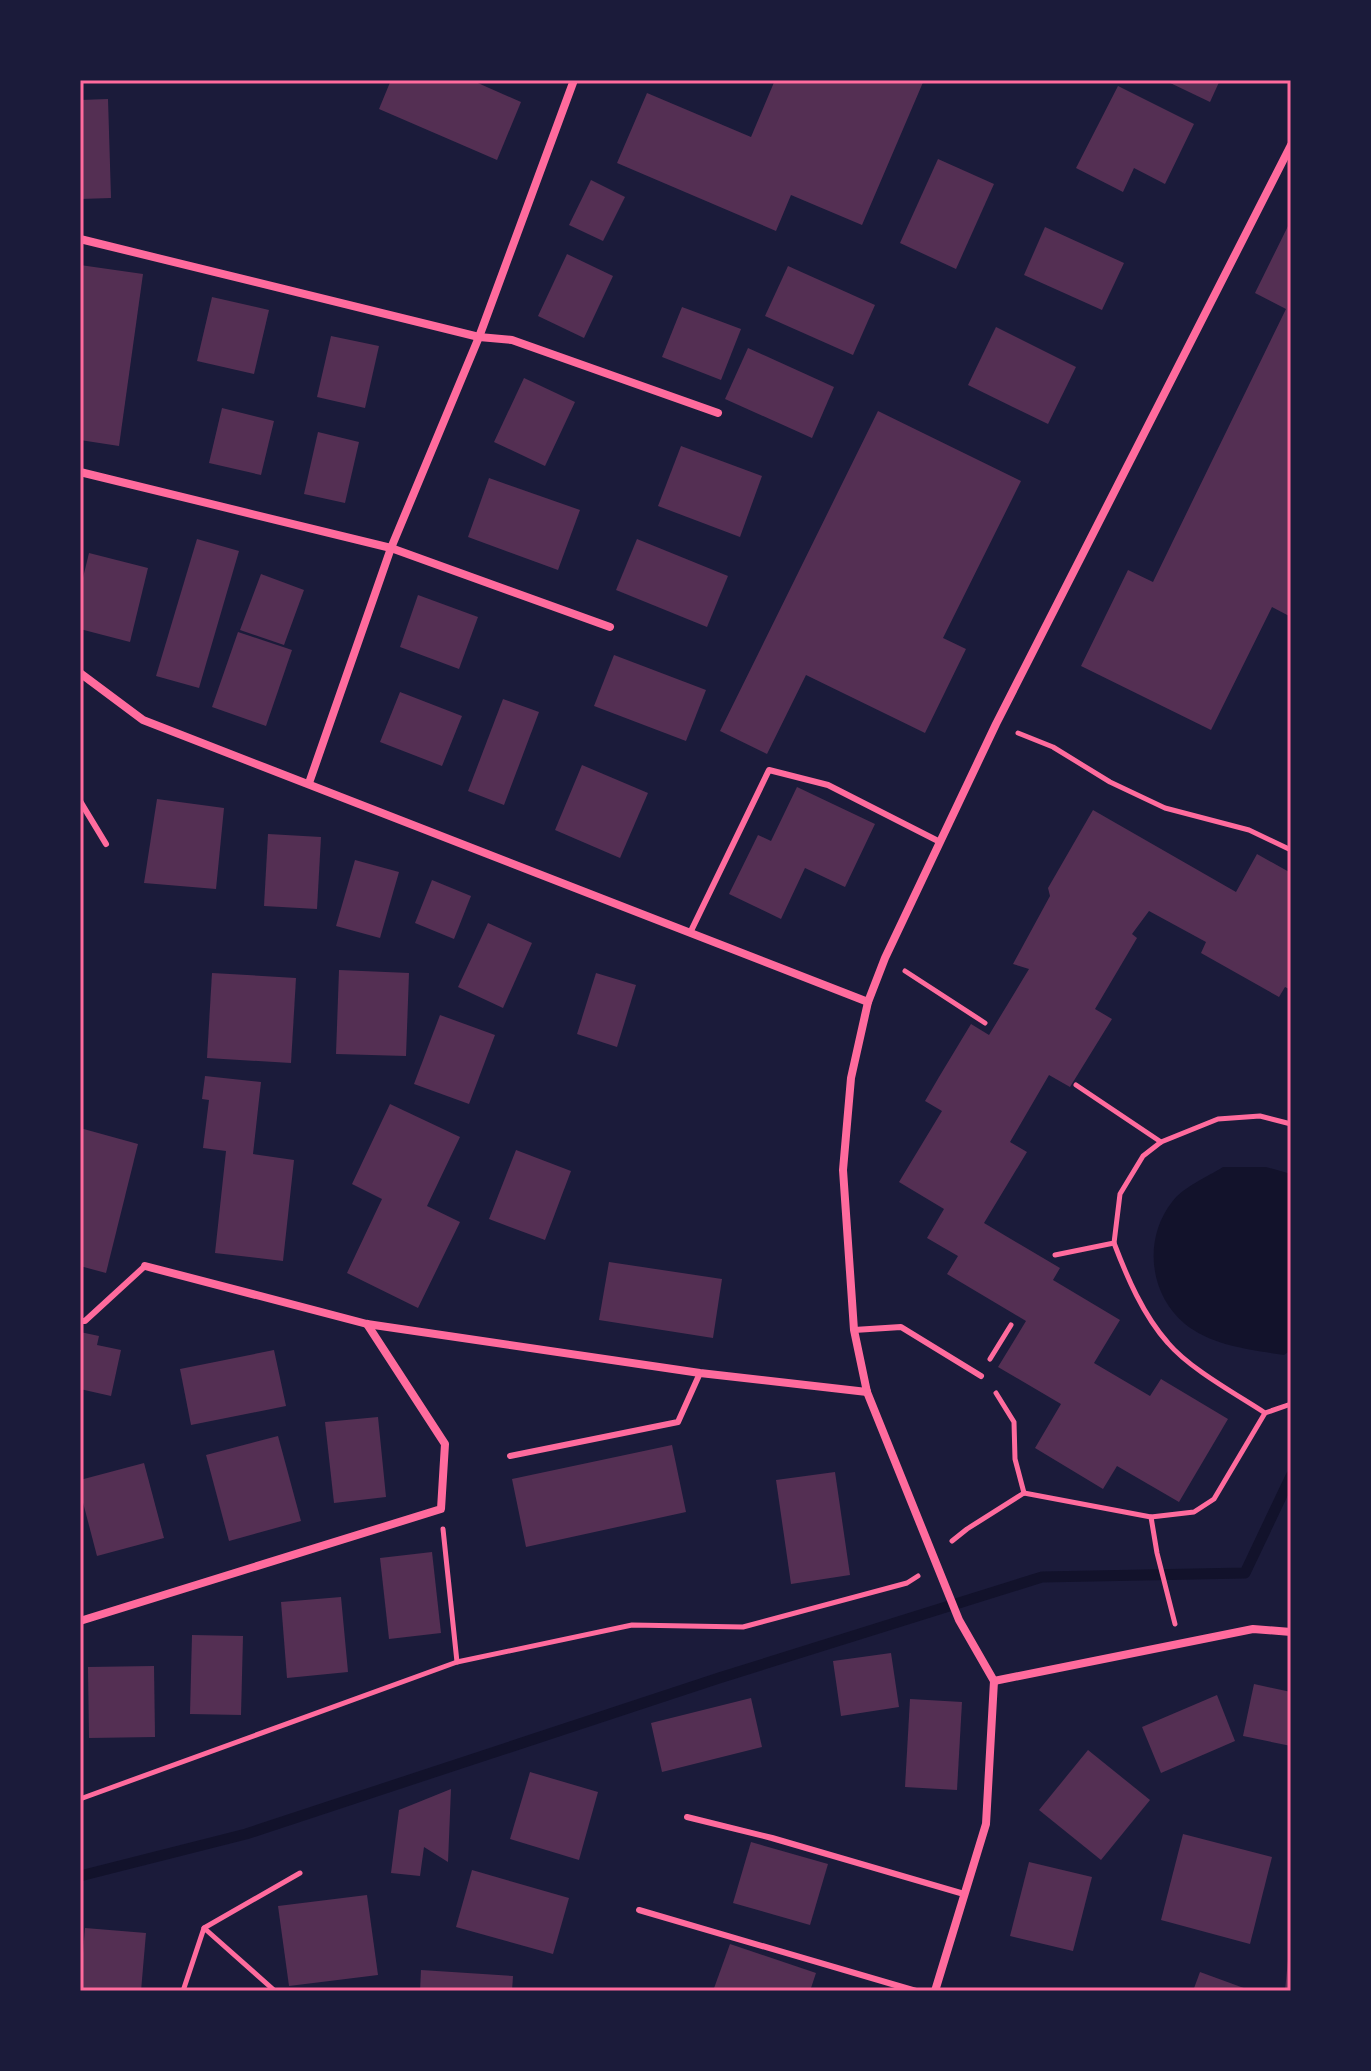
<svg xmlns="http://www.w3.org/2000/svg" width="1371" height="2071" font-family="'DM Sans',sans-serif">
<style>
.water{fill:#12122b}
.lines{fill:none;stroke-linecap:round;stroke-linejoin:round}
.stream{stroke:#12122b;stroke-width:11}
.building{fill:#542f53}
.path{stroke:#ff6b9d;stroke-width:5}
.service{stroke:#ff6b9d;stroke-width:6}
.minor{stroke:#ff6b9d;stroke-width:8}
.neatline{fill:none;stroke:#ff6b9d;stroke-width:3}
</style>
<rect width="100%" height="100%" fill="#1b1b3a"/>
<path class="water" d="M1223 1167H1266L1291 1174V1350L1284 1355C1252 1350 1212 1346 1185 1324 1149 1294 1143 1239 1172 1202 1183 1187 1207 1177 1223 1167Z"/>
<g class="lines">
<path class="stream" d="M80 1876 246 1834 719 1678 1042 1577 1245 1573 1291 1476"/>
</g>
<g class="building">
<path d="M391 80H471L521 102 497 160 379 109Z"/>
<path d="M775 80H924L862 225 791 195 776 231 617 163 647 93 751 137Z"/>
<path d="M1164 80H1220L1210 102Z"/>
<path d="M1118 86 1194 124 1165 184 1134 168 1123 192 1076 168Z"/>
<path d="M108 99 111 198 80 199V100Z"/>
<path d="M938 159 994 184 956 269 900 243Z"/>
<path d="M591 180 625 197 603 241 569 225Z"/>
<path d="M1291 220V617L1272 607 1211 730 1081 666 1128 570 1153 582 1286 309 1255 293Z"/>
<path d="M1045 227 1124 263 1102 310 1024 275Z"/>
<path d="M567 254 613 276 584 338 538 316Z"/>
<path d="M80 265 143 274 119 446 80 440Z"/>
<path d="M788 266 875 305 853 355 765 316Z"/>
<path d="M212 297 269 310 254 374 197 361Z"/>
<path d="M682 307 741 329 721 380 662 357Z"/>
<path d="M996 327 1076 367 1048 424 968 385Z"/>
<path d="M331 336 379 346 365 408 317 397Z"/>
<path d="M748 348 834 387 812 438 725 399Z"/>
<path d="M524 378 575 402 545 466 494 442Z"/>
<path d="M222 408 274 421 261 475 209 463Z"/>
<path d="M878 411 1021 481 943 638 966 649 925 733 806 675 767 754 720 731Z"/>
<path d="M318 432 359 442 345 503 304 494Z"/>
<path d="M681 446 762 476 740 537 658 506Z"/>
<path d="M489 478 580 510 558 570 468 537Z"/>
<path d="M197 539 239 551 199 688 156 676Z"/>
<path d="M637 539 728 576 707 627 616 590Z"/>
<path d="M89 553 148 568 130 642 80 629V590Z"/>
<path d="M261 574 304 590 284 645 240 630Z"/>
<path d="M418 595 478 617 459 669 400 647Z"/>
<path d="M238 632 292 650 266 726 212 707Z"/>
<path d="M614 655 706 690 686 741 594 706Z"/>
<path d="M400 692 462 716 442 766 380 742Z"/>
<path d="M503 699 539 712 504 805 468 791Z"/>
<path d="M582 765 648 793 620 858 555 830Z"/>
<path d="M797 787 875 824 845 887 805 868 781 919 729 894 758 835 771 841Z"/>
<path d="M157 799 224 808 216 889 144 883Z"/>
<path d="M1093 810 1236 892 1257 854 1291 873V990L1285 987 1279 997 1201 953 1206 942 1149 911 1132 934 1137 938 1095 1009 1112 1019 1070 1087 1049 1075 1010 1142 1027 1152 984 1223 1060 1268 1053 1280 1120 1320 1094 1363 1150 1396 1161 1379 1228 1419 1179 1502 1117 1466 1103 1489 1035 1448 1061 1404 998 1367 1026 1321 947 1274 958 1256 927 1238 944 1209 899 1182 942 1111 925 1101 939 1077 971 1024 989 1035 1029 969 1013 964 1050 896 1048 888Z"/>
<path d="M268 834 321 837 317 909 264 906Z"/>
<path d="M355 860 399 872 380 938 336 926Z"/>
<path d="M432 880 471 896 454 939 415 923Z"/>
<path d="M488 923 532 943 503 1008 458 987Z"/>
<path d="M339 970 409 973 406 1056 336 1054Z"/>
<path d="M212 973 296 978 291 1063 207 1058Z"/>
<path d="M596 973 636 985 617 1047 577 1034Z"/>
<path d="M440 1015 495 1035 469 1104 414 1084Z"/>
<path d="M205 1076 261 1082 253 1154 294 1160 283 1261 215 1253 226 1151 203 1148 209 1100 202 1099Z"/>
<path d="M390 1104 460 1137 427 1206 460 1222 418 1308 347 1273 382 1199 352 1184Z"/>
<path d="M80 1128 138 1144 106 1273 80 1266Z"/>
<path d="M516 1150 571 1171 545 1240 489 1219Z"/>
<path d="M609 1262 722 1279 713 1338 599 1320Z"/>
<path d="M80 1332 99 1336 97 1345 121 1350 111 1396 80 1389Z"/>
<path d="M274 1350 286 1406 191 1425 180 1369Z"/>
<path d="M378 1417 386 1497 334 1503 325 1422Z"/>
<path d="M278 1436 301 1521 229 1541 206 1455Z"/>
<path d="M672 1445 686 1512 526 1547 512 1479Z"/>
<path d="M144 1463 164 1538 97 1556 80 1491V1480Z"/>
<path d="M835 1472 850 1575 791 1584 776 1480Z"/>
<path d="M432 1552 441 1633 389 1639 380 1558Z"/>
<path d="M341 1597 348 1672 287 1678 281 1602Z"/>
<path d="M192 1635 243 1636 241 1715 190 1714Z"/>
<path d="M891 1653 899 1707 841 1716 833 1661Z"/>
<path d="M154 1666 155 1737 89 1738 88 1667Z"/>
<path d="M1254 1684 1291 1692V1746L1243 1736Z"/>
<path d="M1217 1695 1235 1741 1161 1773 1142 1727Z"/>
<path d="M751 1698 762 1747 662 1772 651 1723Z"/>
<path d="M910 1699 962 1702 957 1790 905 1787Z"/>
<path d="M1088 1750 1150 1800 1101 1860 1039 1810Z"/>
<path d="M530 1772 598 1792 579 1860 510 1839Z"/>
<path d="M451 1789 448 1862 424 1847 420 1876 391 1873 399 1810Z"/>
<path d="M1183 1834 1272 1857 1250 1944 1161 1920Z"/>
<path d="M751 1842 828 1864 810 1925 733 1903Z"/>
<path d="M1029 1862 1092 1877 1073 1951 1010 1936Z"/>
<path d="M472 1870 569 1898 553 1954 456 1927Z"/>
<path d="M367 1895 378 1975 289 1986 278 1906Z"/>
<path d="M85 1928 146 1933 141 1991H80Z"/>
<path d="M730 1944 816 1973 810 1991H713Z"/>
<path d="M1288 1960H1291V1991H1285Z"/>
<path d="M421 1970 513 1976 512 1991H420Z"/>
<path d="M1200 1972 1252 1991H1193Z"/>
</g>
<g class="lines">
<g class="path">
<path d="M1018 733 1053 747 1110 782 1165 808 1249 830 1291 850"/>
<path d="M905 971 985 1023"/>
<path d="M1076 1085 1161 1142"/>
<path d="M1114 1243C1127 1277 1143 1315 1168 1343 1190 1369 1236 1394 1265 1413"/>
<path d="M1055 1255 1114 1243 1120 1194 1143 1156 1161 1142 1218 1119 1260 1116 1291 1124"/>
<path d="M990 1359 1011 1325"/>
<path d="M996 1393 1014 1422 1015 1459 1024 1493"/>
<path d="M1024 1493 1151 1517 1194 1512 1214 1499 1265 1413 1291 1404"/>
<path d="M1151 1517 1157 1553 1175 1624"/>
<path d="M443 1529 457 1662"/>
<path d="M952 1541 967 1529 1024 1493"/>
<path d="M80 1799 457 1662 632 1625 743 1627 907 1583 918 1576"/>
<path d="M204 1928 300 1873"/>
<path d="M183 1991 204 1928 275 1991"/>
</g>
<g class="service">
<path d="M80 801 106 844"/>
<path d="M690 933 769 770 828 785 940 842"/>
<path d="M80 1321H85L145 1266"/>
<path d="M854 1330 901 1327 981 1376"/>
<path d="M510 1456 678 1422 700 1373"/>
<path d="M687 1817 772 1838 964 1894"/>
<path d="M639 1910 916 1991"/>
</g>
<g class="minor">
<path d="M80 239 479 337 512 340 718 413"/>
<path d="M80 472 391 548 610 627"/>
<path d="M80 673 143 720 868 1002"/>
<path d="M309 783 391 548 479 337 574 80"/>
<path d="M145 1266 367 1324 700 1373 867 1392"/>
<path d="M80 1621 441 1509 445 1444 367 1324"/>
<path d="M994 1681 1253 1629 1291 1632"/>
<path d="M935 1991 986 1824 994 1681 959 1620 867 1392 854 1330 843 1170 851 1078 868 1002 885 958 996 724 1291 145"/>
</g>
</g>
<rect width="1371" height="2071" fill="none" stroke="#1b1b3a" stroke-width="164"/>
<rect x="82" y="82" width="1207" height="1907" class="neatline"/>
</svg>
